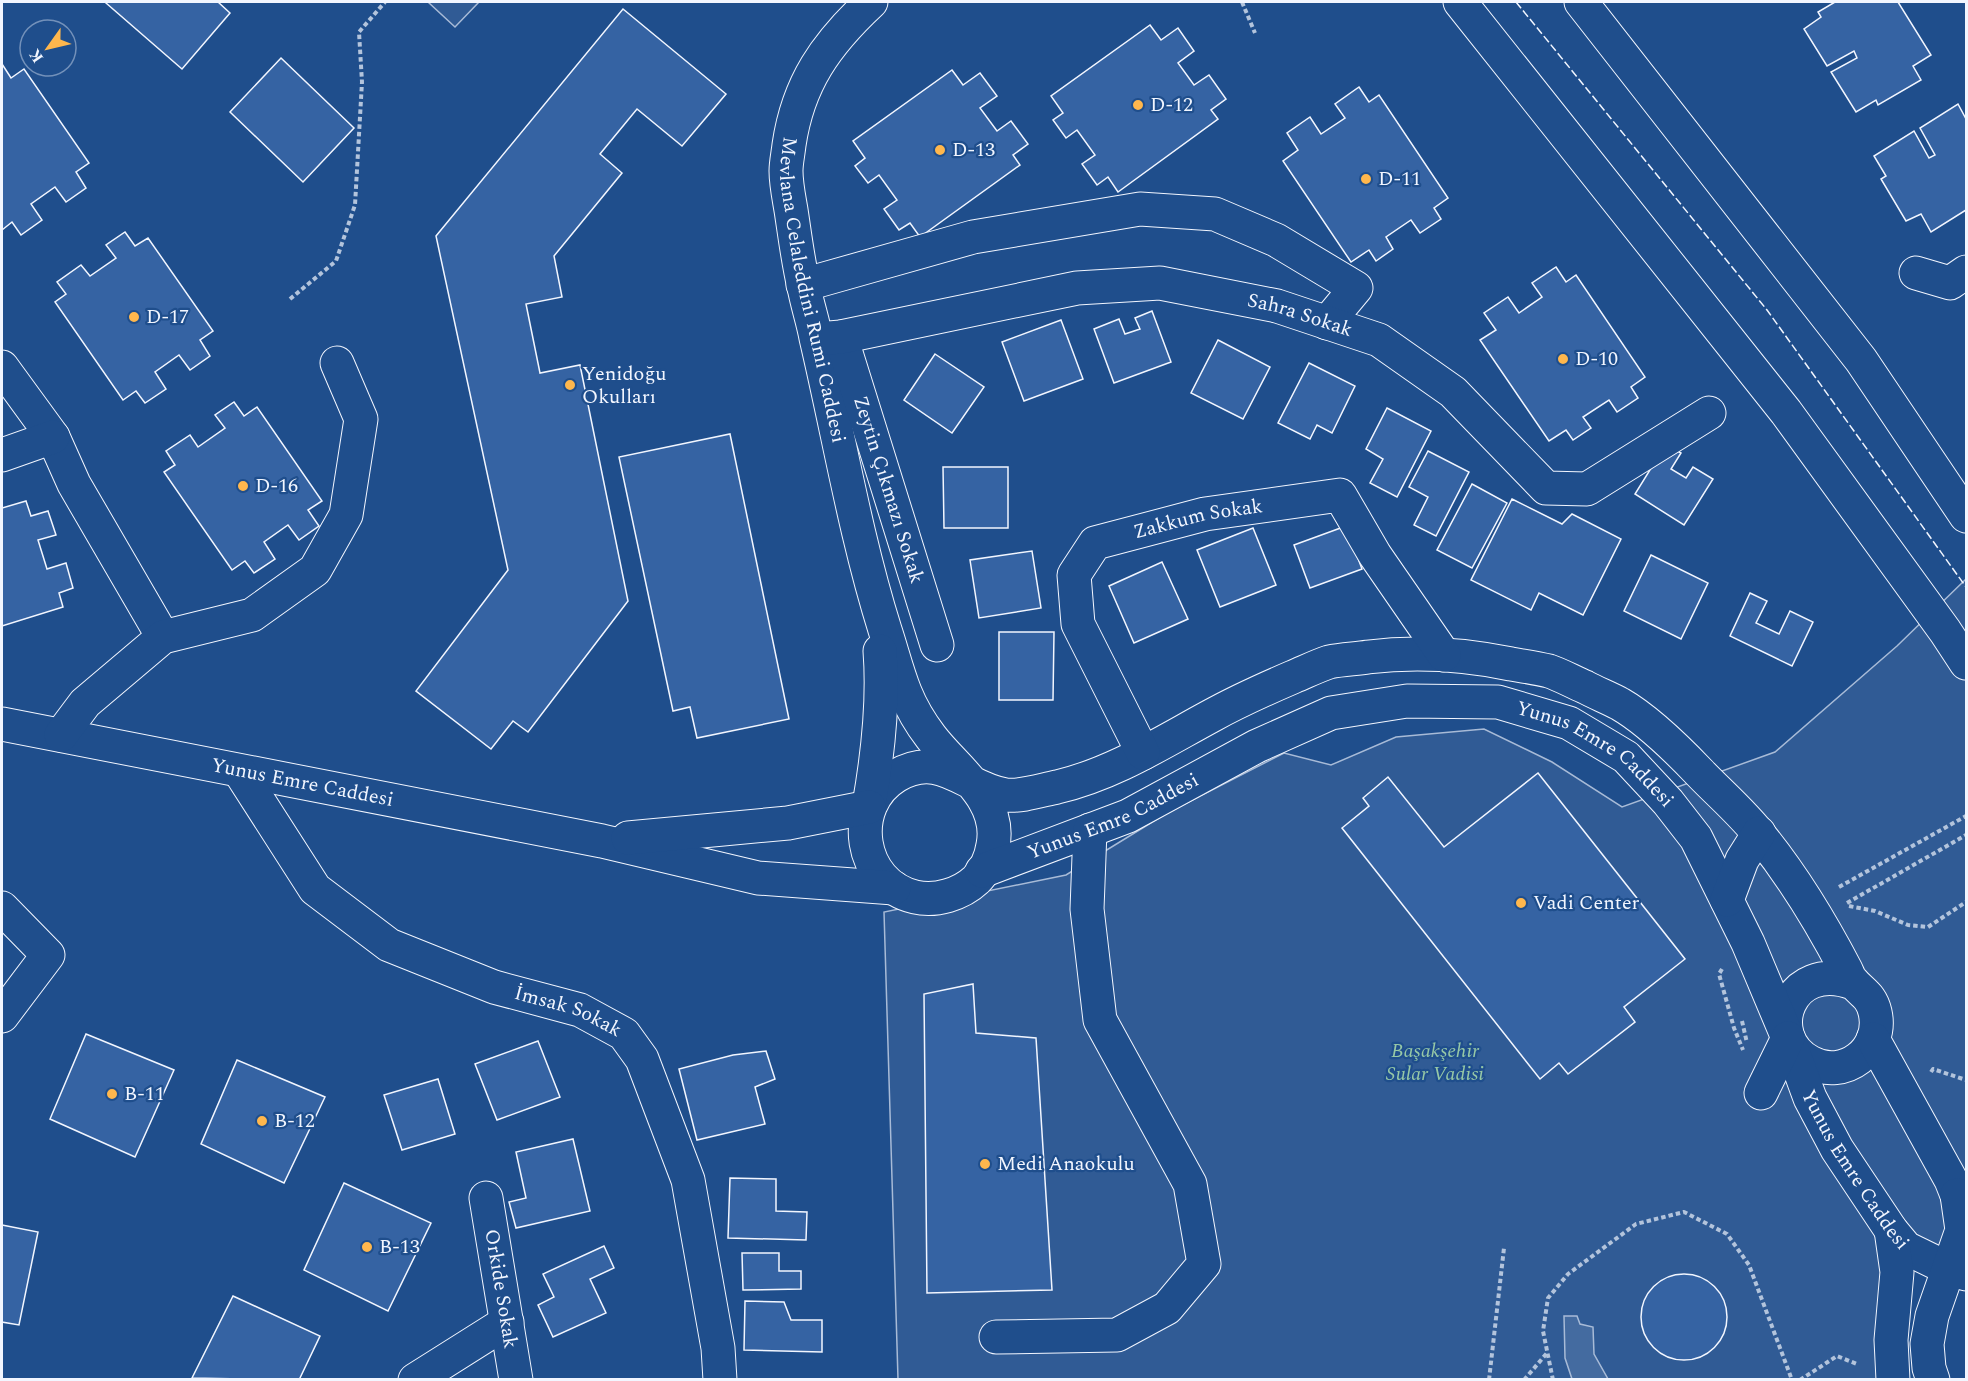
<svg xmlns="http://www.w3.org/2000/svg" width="1968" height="1381" font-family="Spectral,serif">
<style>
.built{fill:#305b95;stroke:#a8bbd7;stroke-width:1.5}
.water{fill:#446ba0;stroke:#a8bbd7;stroke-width:1.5}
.building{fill:#3563a3;stroke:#f2f6ff;stroke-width:1.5}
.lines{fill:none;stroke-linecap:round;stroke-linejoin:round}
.minor-casing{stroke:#f2f6ff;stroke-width:35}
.major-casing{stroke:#f2f6ff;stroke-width:35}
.path{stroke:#b3c4dc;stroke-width:4;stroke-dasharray:4.5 3;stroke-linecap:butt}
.minor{stroke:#1f4e8c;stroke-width:33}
.major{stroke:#1f4e8c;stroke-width:33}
.fence{stroke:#f2f6ff;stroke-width:1.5;stroke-dasharray:8 3;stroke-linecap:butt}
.poi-dot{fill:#ffb74d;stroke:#1f4e8c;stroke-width:2}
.labels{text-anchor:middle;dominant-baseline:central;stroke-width:4.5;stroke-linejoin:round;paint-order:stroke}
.poi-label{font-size:20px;fill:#f2f6ff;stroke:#1f4e8c;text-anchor:start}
.street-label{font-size:20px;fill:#f2f6ff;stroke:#1f4e8c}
.park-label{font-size:20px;font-style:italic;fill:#97c8a6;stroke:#1f4e8c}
</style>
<rect width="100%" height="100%" fill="#1f4e8c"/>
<g class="built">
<path d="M428 2H479L455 27Z"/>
<path d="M1966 579V1231L1938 1247 1887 1266 1884 1379H898L884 912 1066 875 1167 813 1284 753 1331 765 1396 737 1484 729 1552 762 1622 807 1775 752 1897 646Z"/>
</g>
<path class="water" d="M1564 1316H1577L1580 1324 1593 1327 1594 1354 1608 1379H1572L1565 1358Z"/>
<g class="building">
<path d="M107 2H218L230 13 182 69 106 3Z"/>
<path d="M1835 2H1898L1931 55 1913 66 1921 80 1878 105 1876 100 1856 112 1831 72 1857 58 1854 51 1827 66 1804 29 1821 17 1818 12Z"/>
<path d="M623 9 726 94 682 146 637 109 600 154 622 173 554 256 562 297 526 304 540 373 580 365 628 601 528 732 513 721 491 749 416 691 508 570 436 236Z"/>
<path d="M1150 25 1161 40 1178 28 1194 51 1178 63 1194 85 1209 75 1226 99 1211 110 1218 119 1118 192 1108 177 1097 185 1082 164 1095 155 1077 130 1066 138 1053 120 1063 113 1051 96Z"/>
<path d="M281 58 354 128 303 182 230 112Z"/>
<path d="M2 64 11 78 24 69 89 163 76 172 86 188 66 202 55 187 31 204 42 220 21 235 12 222 2 230Z"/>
<path d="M952 70 963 85 980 73 997 96 980 108 997 131 1011 121 1028 144 1013 155 1020 165 920 237 910 223 899 230 884 209 897 200 879 175 868 183 855 166 865 158 853 141Z"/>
<path d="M1359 87 1369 102 1379 95 1448 198 1434 208 1441 219 1420 233 1411 220 1386 237 1393 249 1376 261 1369 250 1351 262 1283 161 1298 150 1287 133 1310 117 1321 134 1345 118 1335 104Z"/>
<path d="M1958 104 1966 119V210L1931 232 1921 214 1906 221 1881 179 1886 176 1874 156 1914 131 1929 158 1935 155 1920 128Z"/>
<path d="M125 232 135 246 148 238 213 331 200 340 210 356 190 370 179 355 155 372 166 389 145 403 136 391 123 400 55 302 66 294 57 282 81 265 90 276 116 258 106 245Z"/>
<path d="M1556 267 1566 282 1576 275 1645 377 1631 387 1638 398 1617 412 1609 400 1583 417 1591 428 1573 440 1566 430 1549 441 1480 340 1496 330 1484 313 1508 297 1519 313 1542 297 1532 283Z"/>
<path d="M1152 311 1171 362 1114 383 1094 329 1119 319 1125 334 1140 329 1135 318Z"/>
<path d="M1061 320 1083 379 1024 401 1002 342Z"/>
<path d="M1218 340 1270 367 1243 419 1191 393Z"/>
<path d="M935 354 984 387 952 433 904 400Z"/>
<path d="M1309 363 1355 386 1332 433 1317 425 1310 439 1278 423Z"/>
<path d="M234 402 244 416 257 407 322 501 308 510 319 526 299 540 288 525 264 542 275 559 254 573 245 561 232 570 164 472 175 465 166 451 190 435 198 447 225 428 215 415Z"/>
<path d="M1387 408 1431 431 1397 497 1370 483 1383 459 1366 449Z"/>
<path d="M730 434 789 719 697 738 690 707 673 711 619 457Z"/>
<path d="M1666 444 1681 453 1671 469 1686 478 1693 467 1713 479 1684 525 1635 494Z"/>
<path d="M1428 451 1469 472 1436 536 1414 525 1428 497 1409 487Z"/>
<path d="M943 467H1008V528H944Z"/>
<path d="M1472 484 1507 503 1472 568 1437 550Z"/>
<path d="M1512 499 1562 524 1572 514 1621 539 1583 615 1539 593 1531 610 1471 580Z"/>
<path d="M26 501 31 516 48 511 56 535 38 540 47 569 66 563 73 588 59 593 63 607 2 626V508Z"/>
<path d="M1346 526 1362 569 1310 588 1294 545Z"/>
<path d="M1253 528 1276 585 1220 607 1197 550Z"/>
<path d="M1032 551 1041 608 979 618 970 560Z"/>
<path d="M1651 555 1708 583 1681 639 1624 611Z"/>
<path d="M1162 562 1188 619 1134 643 1109 586Z"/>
<path d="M1750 593 1767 601 1756 623 1779 634 1790 611 1813 622 1792 666 1730 636Z"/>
<path d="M999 632H1054L1053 700H999Z"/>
<path d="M1538 773 1685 959 1624 1007 1635 1022 1568 1074 1559 1063 1540 1079 1342 828 1369 806 1363 798 1388 777 1444 847Z"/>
<path d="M973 984 976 1033 1036 1038 1052 1290 927 1293 924 994Z"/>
<path d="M86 1034 174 1070 135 1157 50 1119Z"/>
<path d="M538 1041 560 1097 497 1120 475 1064Z"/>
<path d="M766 1051 775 1079 755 1087 765 1124 697 1140 679 1069 733 1055Z"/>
<path d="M237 1060 325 1097 284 1183 201 1144Z"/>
<path d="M438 1079 455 1134 402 1150 384 1095Z"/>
<path d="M573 1139 590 1211 516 1228 509 1202 526 1198 516 1152Z"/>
<path d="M730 1178 776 1179V1211L807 1212 806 1240 728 1238Z"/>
<path d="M344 1183 431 1223 388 1311 304 1270Z"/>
<path d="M2 1225 38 1232 19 1325 2 1322Z"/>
<path d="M604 1246 614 1268 590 1279 606 1313 553 1337 538 1305 554 1297 543 1274Z"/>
<path d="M742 1253H779V1271H801V1289L743 1290Z"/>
<circle cx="1684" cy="1317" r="43"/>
<path d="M233 1296 320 1336 299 1380 192 1378Z"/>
<path d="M745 1301 784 1302 791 1320H822V1352L744 1350Z"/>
</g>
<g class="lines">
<g class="minor-casing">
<g id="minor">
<path id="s1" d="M871 2C826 44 798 83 789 145 788 154 786 163 786 171 786 184 789 198 791 210 795 236 798 262 804 287 807 304 813 321 816 338 839 436 855 534 885 630 892 651 897 672 905 692 911 707 921 724 931 737 956 770 1002 799 993 845 991 858 985 871 976 880 961 894 936 902 915 897 859 884 847 806 896 776 941 749 965 789 1006 795 1021 797 1042 790 1057 787 1113 774 1161 743 1211 716 1238 701 1265 689 1293 677 1305 672 1317 666 1329 662 1342 659 1356 659 1368 657 1416 651 1463 654 1511 664 1523 666 1537 668 1549 671 1561 675 1573 682 1585 687 1596 693 1609 698 1620 704 1646 719 1678 750 1699 772 1720 794 1744 814 1762 838 1795 879 1822 924 1846 970 1848 974 1849 978 1852 981 1862 993 1871 995 1875 1012 1884 1050 1844 1081 1810 1062 1762 1036 1789 959 1853 983"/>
<path d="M1916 273 1950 283 1966 272"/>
<path d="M803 285 973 237 1140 209 1215 214 1276 240 1356 288 1327 323"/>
<path id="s2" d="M841 337 937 645"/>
<path id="s3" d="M817 339 841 337 1077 288 1160 283 1277 306 1379 340 1453 392 1546 488 1587 489 1709 413"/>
<path d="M2 367 53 437 74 484 163 637"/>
<path d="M2 455 53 437"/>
<path id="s4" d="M2 724 602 841 758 878 894 888"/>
<path d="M61 735 85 703 163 637 252 615 315 570 346 515 361 419 337 363"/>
<path id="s5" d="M1143 753 1078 624 1074 575 1095 543 1205 514 1340 495 1375 555 1444 655"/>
<path id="s6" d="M240 772 315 889 389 945 494 987 580 1010 624 1034 642 1059 688 1180 718 1348 720 1380"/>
<path d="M869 805C878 754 884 703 880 651"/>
<path d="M628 838 788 823 869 807"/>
<path id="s7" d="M982 871 1128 816 1257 746 1331 713 1407 701 1498 702 1569 723 1626 757 1668 802 1696 838 1748 943 1788 1038 1810 1098 1837 1149 1891 1230 1906 1248 1949 1269 1966 1274"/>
<path d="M1727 900 1742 860 1759 833"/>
<path d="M2 908 48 955 2 1016"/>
<path d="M1873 1039 1951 1180 1957 1195 1966 1201"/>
<path d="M1761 1093 1788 1038"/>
<path id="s8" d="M486 1198 516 1380"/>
<path d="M1891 1230 1897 1272 1891 1340 1893 1380"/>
<path d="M996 1337 1117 1335 1167 1308 1204 1264 1190 1184 1100 1020 1087 909 1090 830"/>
<path d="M415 1380 507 1322"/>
<path d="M1933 1380 1929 1368 1927 1344 1932 1316 1962 1230 1957 1195"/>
</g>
</g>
<g class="major-casing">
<g id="major">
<path d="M1460 2 1786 412 1945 631 1966 663"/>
<path d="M1581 2 1861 360 1966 516"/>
</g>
</g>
<g class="path">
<path d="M1242 2 1255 33"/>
<path d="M290 299 336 261 355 205 362 82 359 32 385 2"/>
<path d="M1839 887 1966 816"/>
<path d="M1847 903 1966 835"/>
<path d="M1849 906 1875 911 1908 925 1928 927 1966 902"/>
<path d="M1722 969 1719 974 1734 1028 1743 1050"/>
<path d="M1742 1021 1747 1043"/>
<path d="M1931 1072 1933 1069 1966 1080"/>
<path d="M1489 1380 1504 1248"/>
<path d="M1524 1380 1547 1353"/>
<path d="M1553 1380 1543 1331 1548 1298 1568 1274 1636 1224 1684 1212 1727 1234 1749 1265 1792 1380"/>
<path d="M1800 1380 1837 1356 1857 1364"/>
</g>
<use href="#minor" class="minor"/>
<use href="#major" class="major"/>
<path class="fence" d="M1516 2 1767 310 1966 587"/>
</g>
<g class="poi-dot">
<circle cx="1138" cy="105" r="6"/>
<circle cx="940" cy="150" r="6"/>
<circle cx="1366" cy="179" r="6"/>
<circle cx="134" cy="317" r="6"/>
<circle cx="1563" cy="359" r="6"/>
<circle cx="570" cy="385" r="6"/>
<circle cx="243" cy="486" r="6"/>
<circle cx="1521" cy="903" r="6"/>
<circle cx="112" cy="1094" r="6"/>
<circle cx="262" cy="1121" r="6"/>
<circle cx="985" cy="1164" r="6"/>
<circle cx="367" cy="1247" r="6"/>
</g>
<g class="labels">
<g class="poi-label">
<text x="1150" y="105">D-12</text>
<text x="952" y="150">D-13</text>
<text x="1378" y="179">D-11</text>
<text x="146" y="317">D-17</text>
<text x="1575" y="359">D-10</text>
<text x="582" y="374">Yenidoğu<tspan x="582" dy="23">Okulları</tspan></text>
<text x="255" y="486">D-16</text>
<text x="1533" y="903">Vadi Center</text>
<text x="124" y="1094">B-11</text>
<text x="274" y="1121">B-12</text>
<text x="997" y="1164">Medi Anaokulu</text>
<text x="379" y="1247">B-13</text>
</g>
<g class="street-label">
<text stroke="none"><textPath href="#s1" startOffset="316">Mevlana Celaleddini Rumi Caddesi</textPath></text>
<text stroke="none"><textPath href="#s3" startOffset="492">Sahra Sokak</textPath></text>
<text stroke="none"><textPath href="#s2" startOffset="160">Zeytin Çıkmazı Sokak</textPath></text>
<text stroke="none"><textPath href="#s5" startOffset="338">Zakkum Sokak</textPath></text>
<text stroke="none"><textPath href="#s7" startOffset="664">Yunus Emre Caddesi</textPath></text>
<text stroke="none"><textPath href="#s4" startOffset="306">Yunus Emre Caddesi</textPath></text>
<text stroke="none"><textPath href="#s7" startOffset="142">Yunus Emre Caddesi</textPath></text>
<text stroke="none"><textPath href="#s6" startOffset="423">İmsak Sokak</textPath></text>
<text stroke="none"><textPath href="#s7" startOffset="1168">Yunus Emre Caddesi</textPath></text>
<text stroke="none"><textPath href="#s8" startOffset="92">Orkide Sokak</textPath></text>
</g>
<g class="park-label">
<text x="1435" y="1051">Başakşehir<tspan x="1435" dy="23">Sular Vadisi</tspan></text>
</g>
</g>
<rect width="1968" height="1381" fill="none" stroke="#f2f6ff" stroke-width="6"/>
<g transform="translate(48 48) rotate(236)"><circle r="28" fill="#1f4e8c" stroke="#7391ba" stroke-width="1.5"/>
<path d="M0-4.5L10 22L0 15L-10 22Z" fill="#ffb74d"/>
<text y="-9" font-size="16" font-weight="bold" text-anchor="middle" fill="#f2f6ff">K</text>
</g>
</svg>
